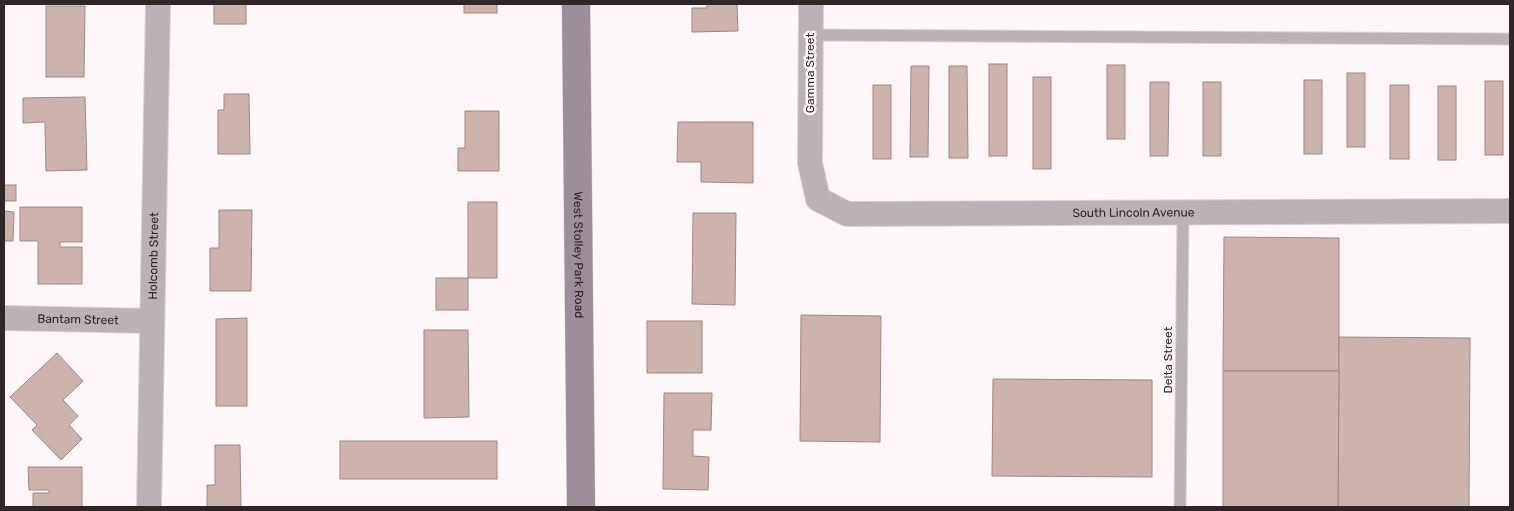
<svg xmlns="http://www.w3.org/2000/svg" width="1514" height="511" font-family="Rubik,sans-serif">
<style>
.building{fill:#cdb3ae;stroke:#a08884}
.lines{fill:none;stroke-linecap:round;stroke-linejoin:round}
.lane-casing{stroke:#d8d1d3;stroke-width:13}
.street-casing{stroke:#d8d1d3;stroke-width:26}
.secondary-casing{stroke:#d8d1d3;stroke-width:29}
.lane{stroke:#bbb2b8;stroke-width:11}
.street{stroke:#bbb2b8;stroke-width:24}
.secondary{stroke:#9c8f99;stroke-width:28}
.labels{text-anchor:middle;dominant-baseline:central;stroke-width:5;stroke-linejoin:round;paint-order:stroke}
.street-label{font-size:12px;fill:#302628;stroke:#fdf7f9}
</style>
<rect width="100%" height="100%" fill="#fdf7f9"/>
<g class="building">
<rect x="214" y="4" width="32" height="20"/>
<rect x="464" y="4" width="33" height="9"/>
<path d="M707 4H737L738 31 692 32V8H707Z"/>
<path d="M46 6H85L84 77H46Z"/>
<rect x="989" y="64" width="18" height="92"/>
<rect x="1107" y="65" width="18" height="74"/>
<path d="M911 66H929L928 157H910Z"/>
<path d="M949 66H967L968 158H949Z"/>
<rect x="1347" y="73" width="18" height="74"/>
<rect x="1033" y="77" width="18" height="92"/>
<rect x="1304" y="80" width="18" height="74"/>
<rect x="1485" y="81" width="18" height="74"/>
<path d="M1150 82H1169L1168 156H1150Z"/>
<rect x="1203" y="82" width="18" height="74"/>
<rect x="873" y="85" width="18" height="74"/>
<rect x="1390" y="85" width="19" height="74"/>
<rect x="1438" y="86" width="18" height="74"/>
<path d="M224 94H249L250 154H218V110H224Z"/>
<path d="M85 97 87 170 46 171 45 122 23 123V98Z"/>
<path d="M465 111H499V171H458V148H465Z"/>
<path d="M678 122H753V183L701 182V162H677Z"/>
<rect x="4" y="185" width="12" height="16"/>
<rect x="468" y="202" width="29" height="76"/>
<path d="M20 207H82V242H60V247H82V284H38V241H20Z"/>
<path d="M219 210H252L251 291H210V248H219Z"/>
<path d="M4 211 14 212 13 241H4Z"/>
<path d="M693 213H736L735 305 692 304Z"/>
<path d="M1224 237 1339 238V371H1223Z"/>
<rect x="436" y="278" width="32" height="32"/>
<path d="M801 315 881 316 880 442 800 441Z"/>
<path d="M247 318V406H216V319Z"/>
<rect x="647" y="321" width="55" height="52"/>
<path d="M424 330H468L469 417 424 418Z"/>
<path d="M1339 337 1470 338 1469 507H1338Z"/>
<path d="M57 353 83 381 63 400 78 416 69 425 82 439 61 460 32 430 37 425 10 397Z"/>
<path d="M1223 371H1339L1338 507H1223Z"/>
<path d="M993 379 1152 380V477L992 476Z"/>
<path d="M664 393H712L711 430H693V456L709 457 708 490 663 489Z"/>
<rect x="340" y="441" width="157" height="38"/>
<path d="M215 445H240L241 507H207V485H215Z"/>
<path d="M28 467H82V507H33V493H49V490H29Z"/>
</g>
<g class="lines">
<g class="lane-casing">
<g id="lane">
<path d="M811 35 1510 39"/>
<path d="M1180 507 1183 212"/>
</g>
</g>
<g class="street-casing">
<g id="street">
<path id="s1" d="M811 4 810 163 818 199 847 214 1510 211"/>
<path id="s2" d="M4 318 151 321"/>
<path id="s3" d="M149 507 158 4"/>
</g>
</g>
<g class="secondary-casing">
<g id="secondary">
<path id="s4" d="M576 4 581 507"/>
</g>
</g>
<use href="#lane" class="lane"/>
<use href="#street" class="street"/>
<use href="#secondary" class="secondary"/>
</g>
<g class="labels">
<g class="street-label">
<text transform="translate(810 73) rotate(-90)">Gamma Street</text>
<text stroke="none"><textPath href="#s1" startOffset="515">South Lincoln Avenue</textPath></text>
<text stroke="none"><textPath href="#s3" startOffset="251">Holcomb Street</textPath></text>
<text stroke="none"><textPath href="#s4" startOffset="251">West Stolley Park Road</textPath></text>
<text stroke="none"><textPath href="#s2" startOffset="74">Bantam Street</textPath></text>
<text transform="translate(1168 360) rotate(-90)">Delta Street</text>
</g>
</g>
<rect width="1514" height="511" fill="none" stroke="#302628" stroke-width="10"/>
</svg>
